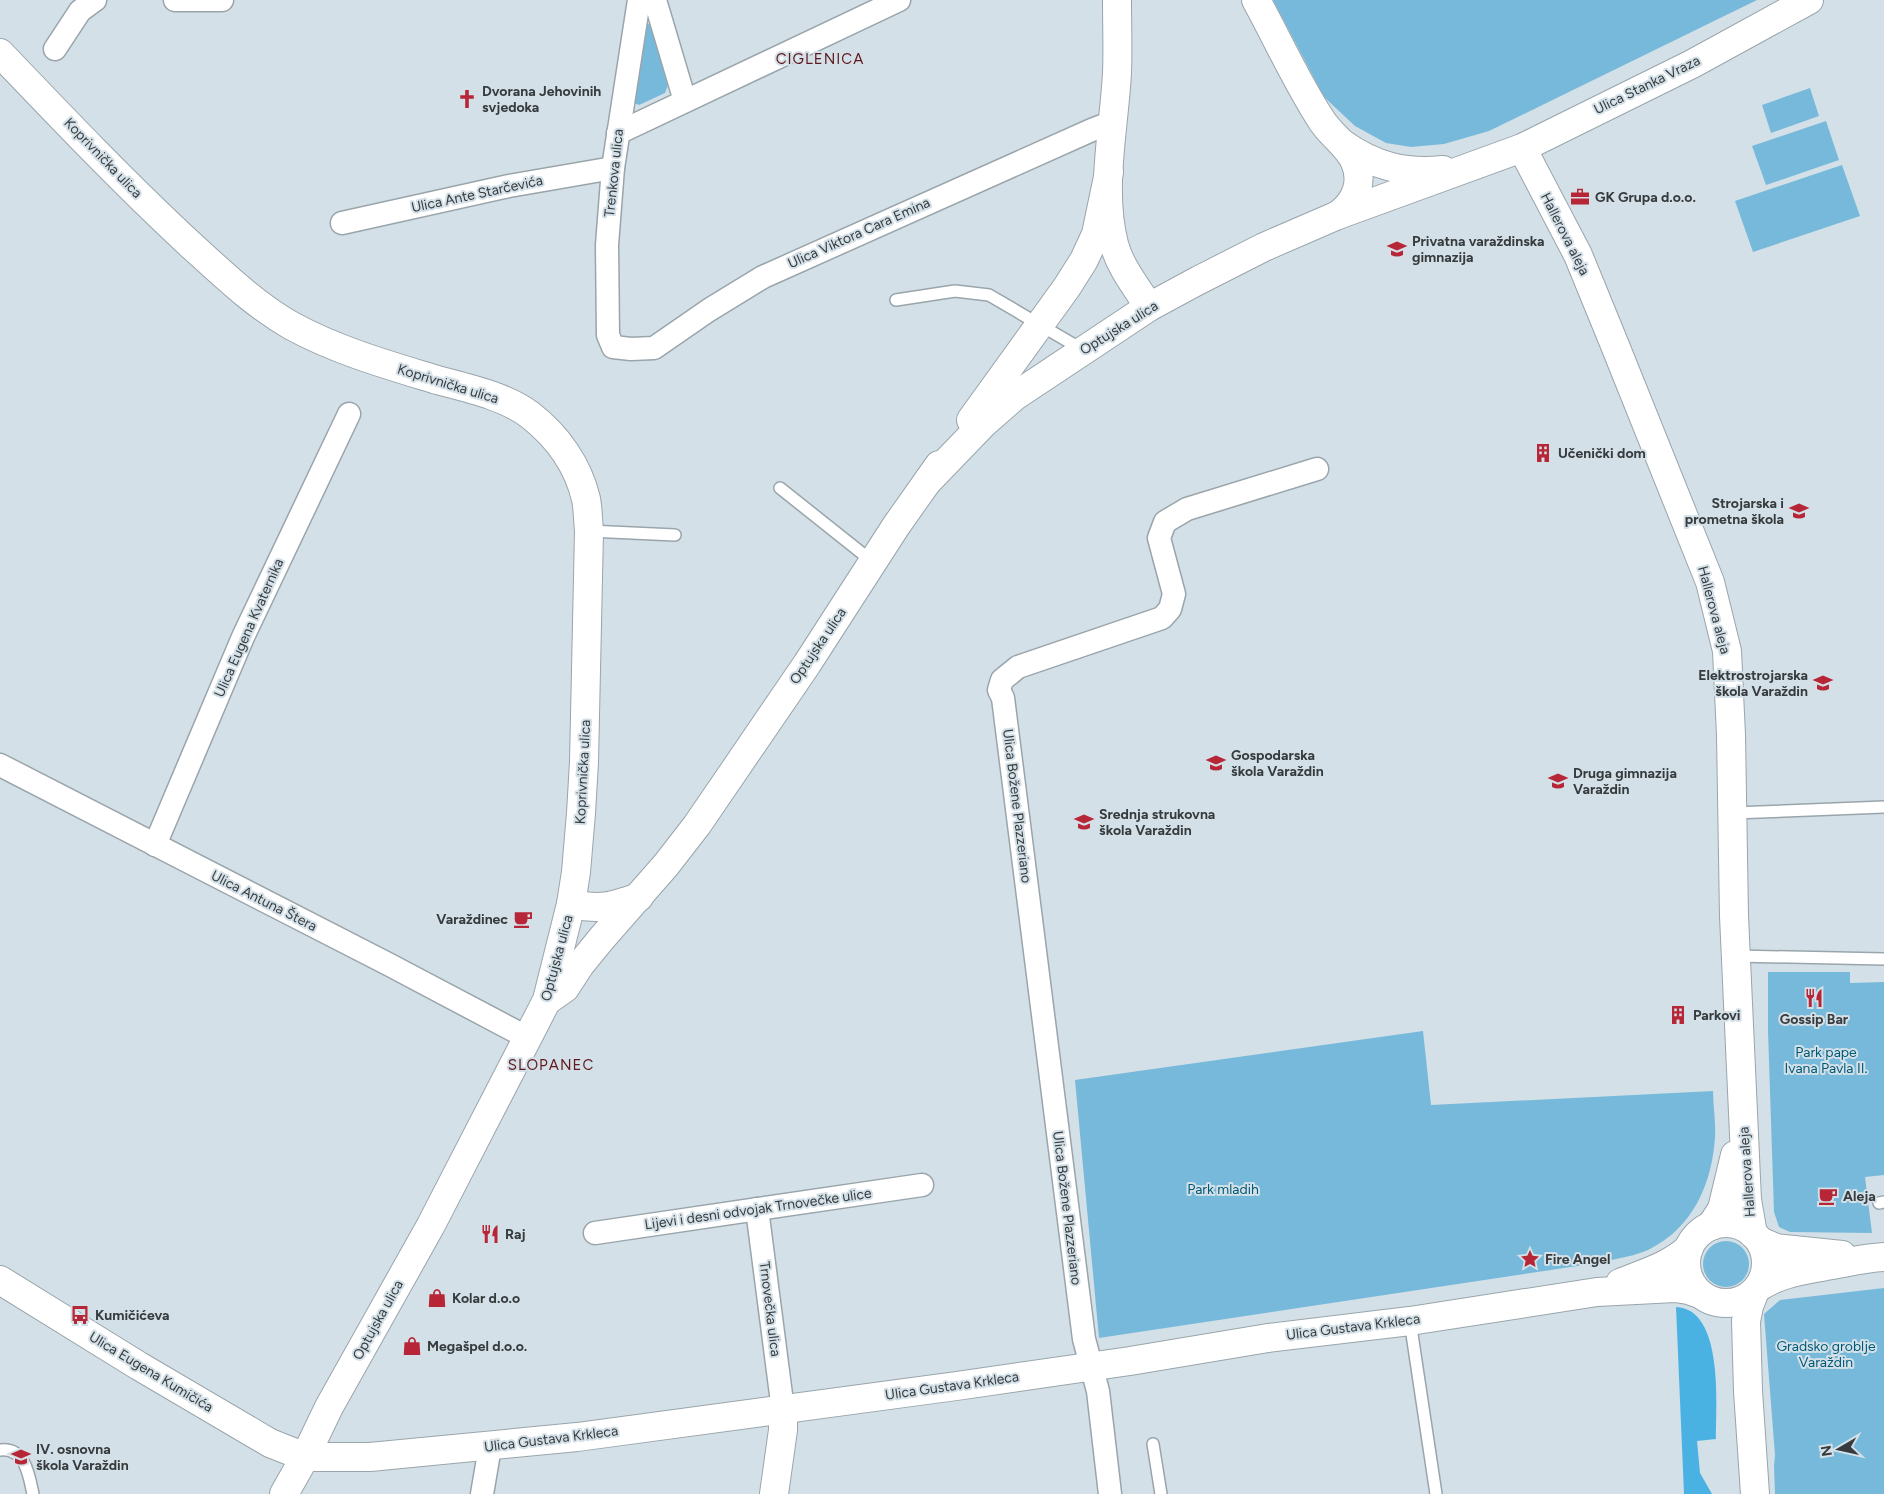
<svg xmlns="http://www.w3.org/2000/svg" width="1884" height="1494" font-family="Figtree,sans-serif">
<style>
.green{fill:#77b9da}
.forest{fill:#49b2e2}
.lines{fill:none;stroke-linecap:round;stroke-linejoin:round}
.lane-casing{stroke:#99a5ab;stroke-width:14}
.street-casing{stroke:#99a5ab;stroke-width:25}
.secondary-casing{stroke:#99a5ab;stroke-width:30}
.lane{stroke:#fff;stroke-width:11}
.street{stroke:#fff;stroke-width:22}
.secondary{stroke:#fff;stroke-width:28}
.labels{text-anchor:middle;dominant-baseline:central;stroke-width:4;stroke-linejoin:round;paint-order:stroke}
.street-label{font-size:14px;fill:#363b3e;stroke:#d4e0e7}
.poi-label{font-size:14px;font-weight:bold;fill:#363b3e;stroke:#d4e0e7;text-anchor:start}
.park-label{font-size:14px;fill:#005978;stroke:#d4e0e7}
.neighbourhood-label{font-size:15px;letter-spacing:1px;fill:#601a1f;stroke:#d4e0e7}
</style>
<rect width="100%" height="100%" fill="#d4e0e7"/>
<g class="green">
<path d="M1273 0H1757L1489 131 1444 144 1411 147 1386 143 1355 126 1324 97Z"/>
<path d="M645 23 651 25 668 85 665 93 639 105 634 103 632 98Z"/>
<path d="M1810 88 1819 116 1771 133 1762 105Z"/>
<path d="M1826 121 1839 160 1766 185 1752 146Z"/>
<path d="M1842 165 1860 216 1753 252 1735 201Z"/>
<path d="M1768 972H1850V983L1884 982V1175L1865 1177 1872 1233 1790 1232 1779 1227 1774 1212 1768 1031Z"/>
<path d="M1423 1031 1431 1105 1713 1091C1713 1106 1716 1122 1715 1137 1712 1184 1693 1228 1648 1250 1635 1256 1618 1258 1604 1262L1099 1338 1075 1080Z"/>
<circle cx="1726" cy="1264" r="23"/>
<path d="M1884 1288V1494H1775L1774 1466 1775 1455 1764 1314 1780 1300Z"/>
</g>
<path class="forest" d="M1676 1307C1724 1309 1716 1405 1716 1439L1697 1441 1700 1473 1712 1494H1684Z"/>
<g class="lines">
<g class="lane-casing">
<g id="lane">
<path d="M896 300 955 291 989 295 1083 350"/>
<path d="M780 488 873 562"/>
<path d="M589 531 675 535"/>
<path d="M1733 813 1884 807"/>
<path d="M1736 956 1884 959"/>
<path d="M1879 1203 1884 1202"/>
<path d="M1410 1321 1436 1494"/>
<path d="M1153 1444 1161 1494"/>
<path d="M0 1450C25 1447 29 1475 33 1494"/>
</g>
</g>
<g class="street-casing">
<g id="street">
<path d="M175 0H222"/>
<path d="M639 0 613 168 607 245 608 335 613 347 631 349 654 348 709 310 763 277 1094 129 1113 122"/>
<path d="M655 0 685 101"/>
<path d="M55 49 80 11 95 0"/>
<path d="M618 133 899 0"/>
<path d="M342 223 509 186 613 168"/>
<path d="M0 765 388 964 528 1038"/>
<path d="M155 845 243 637 349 414"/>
<path d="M757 1209 783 1410"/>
<path d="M595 1233 922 1185"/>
<path d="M482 1494 490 1447"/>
<path d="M1110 1494 1098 1391 1084 1339 1003 698 999 690 1002 680 1018 667 1162 618 1170 609 1174 594 1159 538 1165 522 1187 509 1317 469"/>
</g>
</g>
<g class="secondary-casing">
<g id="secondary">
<path d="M1117 0C1117 24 1118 49 1117 73 1114 129 1100 189 1114 244 1120 267 1137 288 1149 307"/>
<path d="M1256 0C1278 40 1297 83 1322 121 1331 135 1349 147 1355 162 1364 183 1355 203 1338 215"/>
<path d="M0 53C63 119 126 185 193 247 225 276 255 305 292 326 338 351 388 365 437 380 467 388 505 396 530 415 557 436 578 465 586 499 588 509 588 521 589 531L584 762 581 813 576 872 571 904 547 1000 431 1225 329 1407 305 1457 284 1494"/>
<path d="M1343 144C1374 166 1405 174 1443 170"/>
<path d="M1522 148 1578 255 1614 343 1710 582 1727 651 1731 735 1734 916 1747 1200 1753 1234"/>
<path d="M971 420 1067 287 1084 260 1096 234 1109 172"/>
<path d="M928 481 983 424 1015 396 1149 307 1199 280 1264 247 1338 215 1522 148 1692 64 1809 0"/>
<path d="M571 904C601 910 611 907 639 897"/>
<path d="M548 1000 565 988 580 965 602 938 666 865 697 825 807 664 896 526 939 465"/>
<circle cx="1726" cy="1263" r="40"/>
<path d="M1711 1226 1722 1209 1735 1155"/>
<path d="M1760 1241 1776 1248 1842 1255"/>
<path d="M0 1280 139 1366 270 1443 305 1457H370L577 1437 956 1386 1130 1361 1268 1338 1410 1321 1597 1292 1675 1288 1688 1290 1700 1294"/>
<path d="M1620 1283C1644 1273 1670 1266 1689 1248"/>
<path d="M1759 1287C1781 1273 1801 1271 1826 1266 1845 1263 1864 1258 1884 1257"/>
<path d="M774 1494 783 1430V1410"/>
<path d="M1755 1494 1748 1391 1746 1321 1749 1306 1755 1291"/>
</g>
</g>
<use href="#lane" class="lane"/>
<use href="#street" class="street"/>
<use href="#secondary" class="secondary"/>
</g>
<defs>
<g id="church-bare" transform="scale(1.5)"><path d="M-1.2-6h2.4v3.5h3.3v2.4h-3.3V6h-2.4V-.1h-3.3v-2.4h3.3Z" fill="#b72636" stroke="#d4e0e7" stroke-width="2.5" paint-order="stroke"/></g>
<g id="office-bare" transform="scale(1.5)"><path d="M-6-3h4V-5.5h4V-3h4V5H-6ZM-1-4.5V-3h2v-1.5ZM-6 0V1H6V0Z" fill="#b72636" stroke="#d4e0e7" stroke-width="2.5" paint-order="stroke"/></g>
<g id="school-bare" transform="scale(1.5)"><path d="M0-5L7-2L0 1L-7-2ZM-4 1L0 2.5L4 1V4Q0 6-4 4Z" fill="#b72636" stroke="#d4e0e7" stroke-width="2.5" paint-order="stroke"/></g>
<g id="building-bare" transform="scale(1.5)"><path d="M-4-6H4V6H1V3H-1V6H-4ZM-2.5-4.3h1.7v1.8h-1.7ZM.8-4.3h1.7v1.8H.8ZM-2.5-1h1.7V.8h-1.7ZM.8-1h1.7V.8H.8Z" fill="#b72636" stroke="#d4e0e7" stroke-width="2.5" paint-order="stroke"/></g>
<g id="cafe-bare" transform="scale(1.5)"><path d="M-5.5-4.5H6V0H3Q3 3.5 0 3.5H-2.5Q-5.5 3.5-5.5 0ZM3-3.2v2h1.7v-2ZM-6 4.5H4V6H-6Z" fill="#b72636" stroke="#d4e0e7" stroke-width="2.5" paint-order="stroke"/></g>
<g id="restaurant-bare" transform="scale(1.5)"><path d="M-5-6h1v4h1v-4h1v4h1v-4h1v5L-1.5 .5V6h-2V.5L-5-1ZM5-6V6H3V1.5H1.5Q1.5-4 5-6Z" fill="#b72636" stroke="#d4e0e7" stroke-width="2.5" paint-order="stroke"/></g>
<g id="sight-bare" transform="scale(1.5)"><path d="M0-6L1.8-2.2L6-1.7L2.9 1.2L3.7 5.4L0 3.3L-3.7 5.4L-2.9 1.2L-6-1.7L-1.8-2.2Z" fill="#b72636" stroke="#d4e0e7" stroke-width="2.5" paint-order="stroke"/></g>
<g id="shop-bare" transform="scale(1.5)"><path d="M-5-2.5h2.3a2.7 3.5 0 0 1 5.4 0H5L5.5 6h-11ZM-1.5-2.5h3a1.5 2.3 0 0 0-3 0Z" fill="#b72636" stroke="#d4e0e7" stroke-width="2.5" paint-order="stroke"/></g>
<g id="bus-bare" transform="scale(1.5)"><path d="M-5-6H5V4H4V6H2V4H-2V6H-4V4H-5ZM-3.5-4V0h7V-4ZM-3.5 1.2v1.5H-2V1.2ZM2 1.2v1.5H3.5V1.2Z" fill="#b72636" stroke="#d4e0e7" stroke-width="2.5" paint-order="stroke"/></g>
</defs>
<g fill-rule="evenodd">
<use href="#church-bare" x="467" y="99"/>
<use href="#office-bare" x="1580" y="197"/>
<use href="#school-bare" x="1397" y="249"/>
<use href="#building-bare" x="1543" y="453"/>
<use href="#school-bare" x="1799" y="511"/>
<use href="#school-bare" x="1823" y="683"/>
<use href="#school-bare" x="1216" y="763"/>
<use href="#school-bare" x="1558" y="781"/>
<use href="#school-bare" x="1084" y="822"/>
<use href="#cafe-bare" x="523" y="919"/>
<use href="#restaurant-bare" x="1814" y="998"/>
<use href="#building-bare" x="1678" y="1015"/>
<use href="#cafe-bare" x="1828" y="1196"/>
<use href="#restaurant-bare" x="490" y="1234"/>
<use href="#sight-bare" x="1530" y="1259"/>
<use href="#shop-bare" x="437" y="1298"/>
<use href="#bus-bare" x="80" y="1315"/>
<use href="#shop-bare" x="412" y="1346"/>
<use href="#school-bare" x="21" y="1457"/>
</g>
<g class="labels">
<g class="street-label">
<text transform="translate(1647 85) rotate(-26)">Ulica Stanka Vraza</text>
<text transform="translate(103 158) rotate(46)">Koprivnička ulica</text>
<text transform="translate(614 173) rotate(-84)">Trenkova ulica</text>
<text transform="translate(477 194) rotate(-12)">Ulica Ante Starčevića</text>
<text transform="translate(859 233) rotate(-24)">Ulica Viktora Cara Emina</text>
<text transform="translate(1565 234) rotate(63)">Hallerova aleja</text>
<text transform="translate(1119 328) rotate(-32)">Optujska ulica</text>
<text transform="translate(448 384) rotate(17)">Koprivnička ulica</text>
<text transform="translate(1714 610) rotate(75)">Hallerova aleja</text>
<text transform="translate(249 628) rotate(-66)">Ulica Eugena Kvaternika</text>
<text transform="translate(818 646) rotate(-56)">Optujska ulica</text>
<text transform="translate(583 772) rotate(-87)">Koprivnička ulica</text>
<text transform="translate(1017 806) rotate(83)">Ulica Božene Plazzeriano</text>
<text transform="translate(264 901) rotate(27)">Ulica Antuna Štera</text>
<text transform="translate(557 958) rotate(-75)">Optujska ulica</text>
<text transform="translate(1747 1172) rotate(-94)">Hallerova aleja</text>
<text transform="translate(1067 1208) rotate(83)">Ulica Božene Plazzeriano</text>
<text transform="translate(758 1209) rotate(-8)">Lijevi i desni odvojak Trnovečke ulice</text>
<text transform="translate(770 1309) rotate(83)">Trnovečka ulica</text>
<text transform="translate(378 1320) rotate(-61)">Optujska ulica</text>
<text transform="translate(1353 1327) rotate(-7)">Ulica Gustava Krkleca</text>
<text transform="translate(151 1372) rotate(31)">Ulica Eugena Kumičića</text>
<text transform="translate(952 1386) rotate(-8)">Ulica Gustava Krkleca</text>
<text transform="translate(551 1439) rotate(-7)">Ulica Gustava Krkleca</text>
</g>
<g class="poi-label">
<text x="482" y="91">Dvorana Jehovinih<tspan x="482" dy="16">svjedoka</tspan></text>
<text x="1595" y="197">GK Grupa d.o.o.</text>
<text x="1412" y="241">Privatna varaždinska<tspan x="1412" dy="16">gimnazija</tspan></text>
<text x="1558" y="453">Učenički dom</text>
<text x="1784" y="503" text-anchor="end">Strojarska i<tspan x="1784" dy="16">prometna škola</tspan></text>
<text x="1808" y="675" text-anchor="end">Elektrostrojarska<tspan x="1808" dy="16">škola Varaždin</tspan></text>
<text x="1231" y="755">Gospodarska<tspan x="1231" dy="16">škola Varaždin</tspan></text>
<text x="1573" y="773">Druga gimnazija<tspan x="1573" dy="16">Varaždin</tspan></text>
<text x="1099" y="814">Srednja strukovna<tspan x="1099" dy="16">škola Varaždin</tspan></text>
<text x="508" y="919" text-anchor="end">Varaždinec</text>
<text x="1693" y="1015">Parkovi</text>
<text x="1814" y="1019" text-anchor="middle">Gossip Bar</text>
<text x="1843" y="1196">Aleja</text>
<text x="505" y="1234">Raj</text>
<text x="1545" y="1259">Fire Angel</text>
<text x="452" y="1298">Kolar d.o.o</text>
<text x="95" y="1315">Kumičićeva</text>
<text x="427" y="1346">Megašpel d.o.o.</text>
<text x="36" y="1449">IV. osnovna<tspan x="36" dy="16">škola Varaždin</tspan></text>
</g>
<g class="park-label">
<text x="1826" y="1052">Park pape<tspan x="1826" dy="16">Ivana Pavla II.</tspan></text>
<text x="1223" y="1189">Park mladih</text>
<text x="1826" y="1346">Gradsko groblje<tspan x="1826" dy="16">Varaždin</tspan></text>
</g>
<g class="neighbourhood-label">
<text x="820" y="59">CIGLENICA</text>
<text x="551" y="1065">SLOPANEC</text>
</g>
</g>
<g transform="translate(1839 1449) rotate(261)" stroke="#d4e0e7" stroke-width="4" paint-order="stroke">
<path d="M0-4L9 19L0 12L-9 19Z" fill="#363b3e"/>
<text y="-8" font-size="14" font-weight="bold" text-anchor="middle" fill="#363b3e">N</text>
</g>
</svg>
